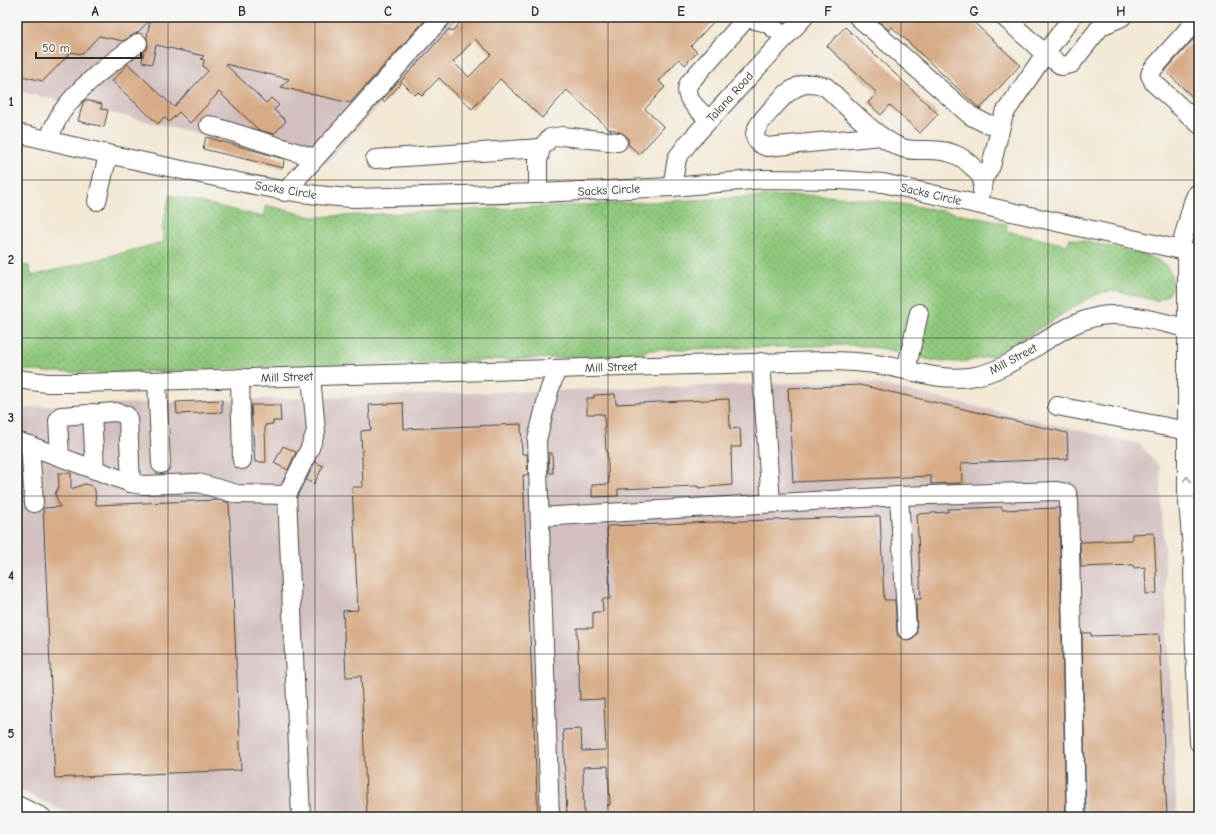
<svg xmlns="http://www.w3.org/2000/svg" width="1216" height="834" font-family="'Comic Neue',sans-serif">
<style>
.industrial{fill:#d2bfbf}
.grass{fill:url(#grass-dots);stroke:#5c7a54}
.building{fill:#d7ab87;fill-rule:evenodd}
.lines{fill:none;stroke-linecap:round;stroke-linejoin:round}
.minor-casing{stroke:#494744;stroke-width:20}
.minor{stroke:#fff;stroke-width:18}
.oneway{stroke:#a0a0a0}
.grid{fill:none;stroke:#2b2b2b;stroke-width:1;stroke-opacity:0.55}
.labels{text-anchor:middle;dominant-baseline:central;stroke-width:3;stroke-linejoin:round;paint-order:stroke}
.street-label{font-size:12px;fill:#2b2b2b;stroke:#f6f6f2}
.neatline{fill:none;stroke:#2b2b2b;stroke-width:1.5}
.grid-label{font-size:13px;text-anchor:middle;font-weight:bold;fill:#2b2b2b}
</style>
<defs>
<pattern id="grass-dots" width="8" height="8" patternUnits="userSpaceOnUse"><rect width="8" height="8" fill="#8ec87c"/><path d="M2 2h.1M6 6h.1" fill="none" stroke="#74a366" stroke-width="1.8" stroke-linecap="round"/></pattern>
</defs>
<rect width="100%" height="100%" fill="#f6f6f2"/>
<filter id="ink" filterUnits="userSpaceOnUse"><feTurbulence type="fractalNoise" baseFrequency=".025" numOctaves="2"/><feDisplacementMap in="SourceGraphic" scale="8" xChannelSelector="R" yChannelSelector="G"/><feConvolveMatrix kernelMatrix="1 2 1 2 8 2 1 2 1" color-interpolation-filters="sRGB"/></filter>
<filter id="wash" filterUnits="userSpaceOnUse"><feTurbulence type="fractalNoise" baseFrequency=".012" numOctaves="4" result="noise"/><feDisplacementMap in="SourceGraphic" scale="16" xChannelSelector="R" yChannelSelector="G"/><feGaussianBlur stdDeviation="0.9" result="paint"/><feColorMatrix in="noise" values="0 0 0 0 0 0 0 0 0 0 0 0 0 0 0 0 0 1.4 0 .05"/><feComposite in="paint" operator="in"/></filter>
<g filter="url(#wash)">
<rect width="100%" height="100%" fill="#f2e8d4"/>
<g class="industrial">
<path d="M17 17H460L326 163 17 91Z"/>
<path d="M864 381 1139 444 1160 468 1177 817H75L17 788V410L41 406Z"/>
</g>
<path class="grass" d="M170 195 263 217 266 205 313 217 802 195C873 197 937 209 1007 224L1006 231 1067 245 1070 238C1089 243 1150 253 1163 263 1173 271 1175 283 1169 294L1157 301 1116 291 1103 292 1089 298 1008 348 988 357 961 362 935 361 885 349 855 345 647 350 642 355 103 373 46 372 17 369V264L29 266 32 276 164 242 162 227Z"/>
<g id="blocks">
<g class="building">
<path d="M17 17H428L350 103 281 87 289 79 225 64 266 103 271 98 279 105 274 110 286 121 274 134 259 130 219 92 190 123 179 112 169 122 164 117 158 124 112 81 128 64 174 107 208 71 203 66 204 60 201 59 204 56 156 45 152 64 142 62 144 52 148 47 147 37 150 20 137 33 123 41 99 36 82 54 71 52 43 81 17 75Z"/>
<path d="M465 17H718L691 46 697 52 685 65 679 59 659 81 665 87 645 109 664 127 639 154 628 144V138L624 134 612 129 610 130 567 90 542 118 500 79 472 109 439 78 422 96 418 92 415 95 401 81 449 29 452 32ZM475 39 491 54 469 77 453 62Z"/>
<path d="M874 17H968L1020 65 980 109 892 27 889 30Z"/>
<path d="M845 27 938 114 920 133 890 105 881 115 868 103 877 93 827 46Z"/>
<path d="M1199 33V103L1165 71Z"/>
<path d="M398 81 401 84 384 102 382 100Z"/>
<path d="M85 100 102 104 101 109 108 110 104 127 78 121 83 103Z"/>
<path d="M206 137 284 159 283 168 203 149Z"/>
<path d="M860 385 1067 433 1068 459 961 463 962 483 931 484V476L793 482 788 388Z"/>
<path d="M615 394 616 404 729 399 730 429 740 428 741 447H731L732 485 698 488V486L618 489V496L592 497V485L609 484 607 450H606L604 414H587V398H594V395Z"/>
<path d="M222 400V412L177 414 176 402Z"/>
<path d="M403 403 404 429 521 424 522 454H527L528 475H523L538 817H367L361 676 346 677 343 611 358 610 352 487H363L361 431 371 430 369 405Z"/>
<path d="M251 405H280L281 421H273V424L265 425 266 462H255Z"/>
<path d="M283 446 296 452 288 470 274 463Z"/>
<path d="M548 453H552L553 473H549Z"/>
<path d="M315 462 323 466 314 484 306 480Z"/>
<path d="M58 473H71V489L85 484 92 486 95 490 96 505 219 500 229 503 241 770 55 778 43 508 60 507 55 494 59 486Z"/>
<path d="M1002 507V510L1059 508 1066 817H608L607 805H610L608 766 583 767 584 817H567L563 730 581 729 582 751 606 750 604 699 580 700 577 628H593V612H603L602 599H610L607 526 880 516 884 600H895L897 631 898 636 907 640 912 639 917 634 916 599H921L917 514 948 512V509Z"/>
<path d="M1154 533 1157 593 1146 594 1145 567 1134 568 1133 565 1081 567 1080 542 1132 540V534Z"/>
<path d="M1082 633H1091V636L1159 634 1167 817H1086Z"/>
</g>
</g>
</g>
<g filter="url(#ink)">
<use href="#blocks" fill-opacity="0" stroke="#494744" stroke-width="1"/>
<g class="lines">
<g class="minor-casing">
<g id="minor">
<path d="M858 17 971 116 985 123 1000 126"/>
<path d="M1072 17 1045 54 1062 66 1071 64 1101 26 1122 17"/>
<path d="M1199 17 1152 70 1150 75 1154 83 1199 124"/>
<path d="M709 120C700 110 681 98 689 83L743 22 748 18 767 23 785 37"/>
<path d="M209 125 315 158"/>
<path d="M17 133C75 147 133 160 192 172 246 184 298 195 353 198L538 193 672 187 763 179 840 180 883 183 1199 254"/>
<path d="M881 136 767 147C743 139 761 121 771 110 780 100 789 89 802 85 811 82 818 85 826 87 846 105 875 137 900 147 908 151 918 150 927 150 955 150 966 157 983 179"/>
<path d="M48 140C52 131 56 121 61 113 81 84 110 64 138 43"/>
<path d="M375 159 541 148"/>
<path d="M672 187 677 158 689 142 804 17"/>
<path d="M982 190 983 179 991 166 1004 114 1045 54 1004 17"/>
<path d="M285 192 442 17"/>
<path d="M538 193V161L541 148 550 138 562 136 618 142"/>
<path d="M97 201 108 155"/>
<path d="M1180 250 1193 202 1196 195 1199 192"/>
<path d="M1187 252V491L1193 560 1194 624 1199 743"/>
<path d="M761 362 771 503"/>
<path d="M906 370 919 313"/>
<path d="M240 378 242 460"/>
<path d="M17 379 47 383H80L824 361C844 361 863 362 882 365 911 370 939 381 969 377 1019 371 1051 325 1100 316 1130 311 1170 325 1199 331"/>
<path d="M157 381 161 464"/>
<path d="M1057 406 1188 431"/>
<path d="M92 413 95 470"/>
<path d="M17 441 131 483 143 485 198 483 237 494 287 495"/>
<path d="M30 445 34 503"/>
<path d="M60 456 58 421 61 416 116 412 126 415 128 419 131 483"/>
<path d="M899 496 907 630"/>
<path d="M540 517 899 496 1057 491 1067 493 1069 501 1076 817"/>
<path d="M17 805 42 817"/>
<path d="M301 817 287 495 310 448 316 431 311 376"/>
<path d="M550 817 537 440 549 391 557 369"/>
</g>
</g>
<use href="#minor" class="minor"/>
</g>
<defs><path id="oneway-chevron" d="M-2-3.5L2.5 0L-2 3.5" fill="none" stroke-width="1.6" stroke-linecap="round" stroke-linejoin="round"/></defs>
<use class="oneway" href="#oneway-chevron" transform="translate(1187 479) rotate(-89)"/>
</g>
<path class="grid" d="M168 17V817M315 17V817M462 17V817M608 17V817M754 17V817M901 17V817M1048 17V817M17 180H1199M17 338H1199M17 496H1199M17 654H1199"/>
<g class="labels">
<g class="street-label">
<text transform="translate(730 97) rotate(-48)">Talana Road</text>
<text transform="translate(286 190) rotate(9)">Sacks Circle</text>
<text transform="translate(609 190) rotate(-3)">Sacks Circle</text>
<text transform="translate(931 194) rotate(13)">Sacks Circle</text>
<text transform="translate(1013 359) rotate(-28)">Mill Street</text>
<text transform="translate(611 367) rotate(-2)">Mill Street</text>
<text transform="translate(287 377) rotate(-2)">Mill Street</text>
</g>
</g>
<rect width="1216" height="834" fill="none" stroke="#f6f6f2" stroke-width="44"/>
<path d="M36 52v6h105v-6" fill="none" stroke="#2b2b2b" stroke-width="2"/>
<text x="42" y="52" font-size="12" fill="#2b2b2b" stroke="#f6f6f2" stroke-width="3" paint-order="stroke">50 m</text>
<rect x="22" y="22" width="1172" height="790" class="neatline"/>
<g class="grid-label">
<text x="95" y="16">A</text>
<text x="242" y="16">B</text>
<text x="388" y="16">C</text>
<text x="535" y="16">D</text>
<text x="681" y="16">E</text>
<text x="828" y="16">F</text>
<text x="974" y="16">G</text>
<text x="1121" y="16">H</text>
<text x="11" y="106">1</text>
<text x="11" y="264">2</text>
<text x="11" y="422">3</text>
<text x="11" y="580">4</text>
<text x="11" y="738">5</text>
</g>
</svg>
